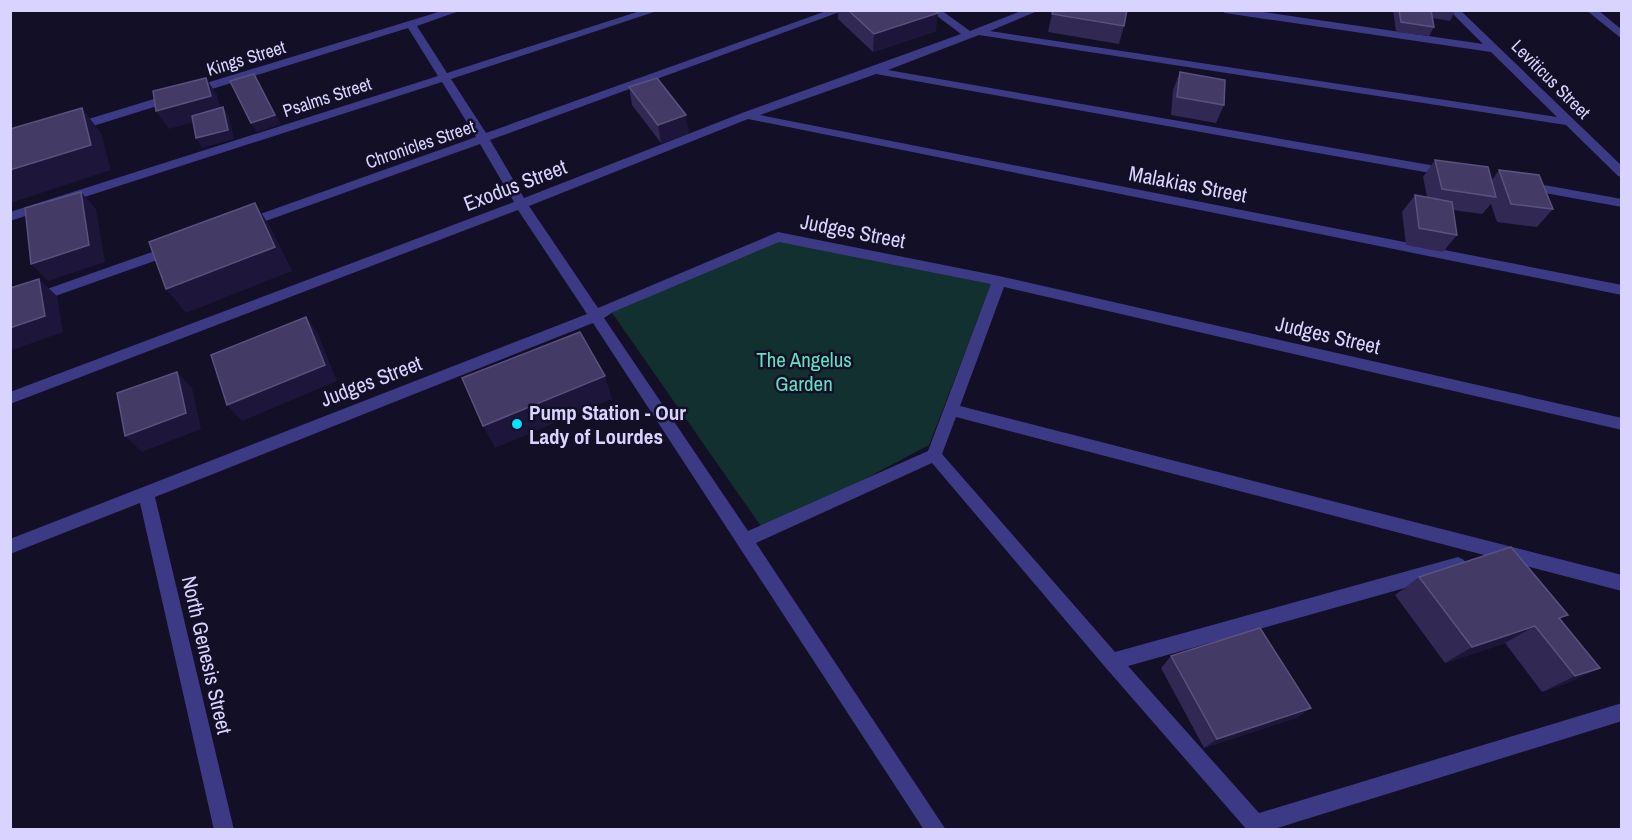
<svg xmlns="http://www.w3.org/2000/svg" width="1632" height="840" font-family="'Archivo Narrow',sans-serif">
<style>
.green{fill:#12302f}
.lines{fill:none;stroke-linecap:round;stroke-linejoin:round}
.minor{fill:#3d3a85;fill-rule:evenodd}
.wall{fill:#312854}
.shaded-wall{fill:#1d163a}
.building{fill:#433a66;stroke:#5a527e;stroke-width:1.5}
.poi-dot{fill:#00e5ff;stroke:#130f26;stroke-width:2}
.labels{text-anchor:middle;dominant-baseline:central;stroke-width:5;stroke-linejoin:round;paint-order:stroke}
.far-street-label{font-size:18px;fill:#d9d4ff;stroke:#130f26}
.street-label{font-size:21px;fill:#d9d4ff;stroke:#130f26}
.park-label{font-size:21px;fill:#5fe0c0;stroke:#130f26}
.poi-label{font-size:21px;font-weight:bold;fill:#d9d4ff;stroke:#130f26;text-anchor:start}
</style>
<rect width="100%" height="100%" fill="#130f26"/>
<path class="green" d="M780 240 992 283 929 445 765 532 610 310Z"/>
<g class="lines">
<g class="minor">
<path d="M445 10H462L417 26 447 73 643 10H660L451 79 486 133 829 10H845L490 140 524 198 742 113 961 34 929 10H941L970 31 1024 10H1040L990 31 1557 117 1491 52 1225 13 1220 10H1250L1483 44 1449 10H1460L1622 166V177L1618 176 1566 125 979 35 888 70 1447 168 1453 172 1447 176 876 74 760 115 1622 285V295L748 119 529 206 598 308 778 232 999 276 1622 418V430L1004 287 960 406 1622 575V591L956 417 942 454 1115 652 1458 557 1464 560 1466 565 1464 570 1458 573 1128 666 1259 813 1622 703V721L1271 830H1247L1106 668 932 463 756 543 946 830H924L593 323 155 497 234 830H214L140 503 10 554V539L587 314 518 210 10 404V392L514 202 480 144 249 227H241L239 224 241 221 476 137 442 82 10 221V212L438 76 408 28 77 131 73 132 67 128 69 125ZM779 242 991 284 928 451 748 531 604 318 613 312Z"/>
<path d="M1586 10H1598L1622 30V39Z"/>
<path d="M1527 182 1622 199V207L1523 189 1521 186Z"/>
<path d="M172 245 178 250 177 253 10 312V302Z"/>
</g>
</g>
<g class="wall">
<path d="M838 10H935L936 31 873 52 838 19Z"/>
<path d="M1053 10 1124 26 1119 44 1048 32Z"/>
<path d="M1393 10H1455V11L1450 21 1433 18 1434 27 1429 36 1396 32Z"/>
<path d="M1180 72 1224 105 1216 123 1171 115 1173 90Z"/>
<path d="M629 87 689 133 661 143 632 105Z"/>
<path d="M1435 160 1492 180 1499 170 1553 209 1537 227 1497 222 1491 204 1482 214 1453 210 1457 235 1443 252 1406 245 1402 212 1415 195 1427 197 1423 177Z"/>
<path d="M1419 577 1560 619 1600 668 1567 683 1542 692 1505 643 1445 663 1395 595Z"/>
<path d="M1171 656 1311 708 1296 718 1204 748 1161 668Z"/>
</g>
<g class="shaded-wall">
<path d="M938 13 936 31 873 52 874 34Z"/>
<path d="M206 78 217 95 222 114 169 129 156 111Z"/>
<path d="M259 83 281 124 257 132 251 123Z"/>
<path d="M223 107 229 116 234 139 202 148 196 138Z"/>
<path d="M82 108 101 133 111 170 10 203V170Z"/>
<path d="M686 115 689 133 661 143 658 125Z"/>
<path d="M81 192 96 209 105 262 48 281 31 264Z"/>
<path d="M255 203 271 228 292 271 186 313 166 289Z"/>
<path d="M39 279 57 296 63 332 10 351V328Z"/>
<path d="M306 317 318 334 337 381 242 421 227 405Z"/>
<path d="M177 372 192 388 201 429 142 452 125 436Z"/>
<path d="M605 376 612 399 495 448 483 426Z"/>
<path d="M1535 626 1505 643 1445 663 1472 647Z"/>
<path d="M1600 668 1567 683 1542 692 1575 676Z"/>
<path d="M1311 708 1296 718 1204 748 1217 739Z"/>
</g>
<g class="building">
<path d="M848 10H935L938 13 874 34Z"/>
<path d="M1053 10H1127L1124 26 1052 14Z"/>
<path d="M1399 10H1431L1434 27 1401 22Z"/>
<path d="M1180 72 1225 80 1224 105 1177 97Z"/>
<path d="M254 74 275 115 251 123 230 81Z"/>
<path d="M206 78 211 96 156 111 153 91Z"/>
<path d="M657 78 686 115 658 125 629 87Z"/>
<path d="M223 107 228 130 196 138 192 116Z"/>
<path d="M82 108 91 145 10 170V129Z"/>
<path d="M1435 160 1488 167 1496 197 1442 189Z"/>
<path d="M1499 170 1539 175 1553 209 1511 204Z"/>
<path d="M81 192 89 245 31 264 25 208Z"/>
<path d="M1415 195 1452 202 1457 235 1419 228Z"/>
<path d="M255 203 275 247 166 289 149 242Z"/>
<path d="M39 279 45 316 10 328V288Z"/>
<path d="M306 317 325 365 227 405 211 355Z"/>
<path d="M580 332 605 376 483 426 462 378Z"/>
<path d="M177 372 186 413 125 436 117 393Z"/>
<path d="M1511 547 1568 615 1559 618 1600 668 1575 676 1535 626 1472 647 1419 577Z"/>
<path d="M1260 628 1311 708 1217 739 1171 656Z"/>
</g>
<circle class="poi-dot" cx="517" cy="424" r="6"/>
<g class="labels">
<g class="far-street-label">
<text transform="translate(246 58) rotate(-17)">Kings Street</text>
<text transform="translate(1551 79) rotate(45)">Leviticus Street</text>
<text transform="translate(327 97) rotate(-18)">Psalms Street</text>
<text transform="translate(420 144) rotate(-19)">Chronicles Street</text>
</g>
<g class="street-label">
<text transform="translate(1188 184) rotate(11)">Malakias Street</text>
<text transform="translate(515 185) rotate(-21)">Exodus Street</text>
<text transform="translate(853 231) rotate(11)">Judges Street</text>
<text transform="translate(1328 335) rotate(13)">Judges Street</text>
<text transform="translate(371 381) rotate(-21)">Judges Street</text>
<text transform="translate(207 655) rotate(77)">North Genesis Street</text>
</g>
<g class="park-label">
<text x="804" y="359">The Angelus<tspan x="804" dy="24">Garden</tspan></text>
</g>
<g class="poi-label">
<text x="529" y="412">Pump Station - Our<tspan x="529" dy="24">Lady of Lourdes</tspan></text>
</g>
</g>
<rect width="1632" height="840" fill="none" stroke="#d9d4ff" stroke-width="24"/>
</svg>
